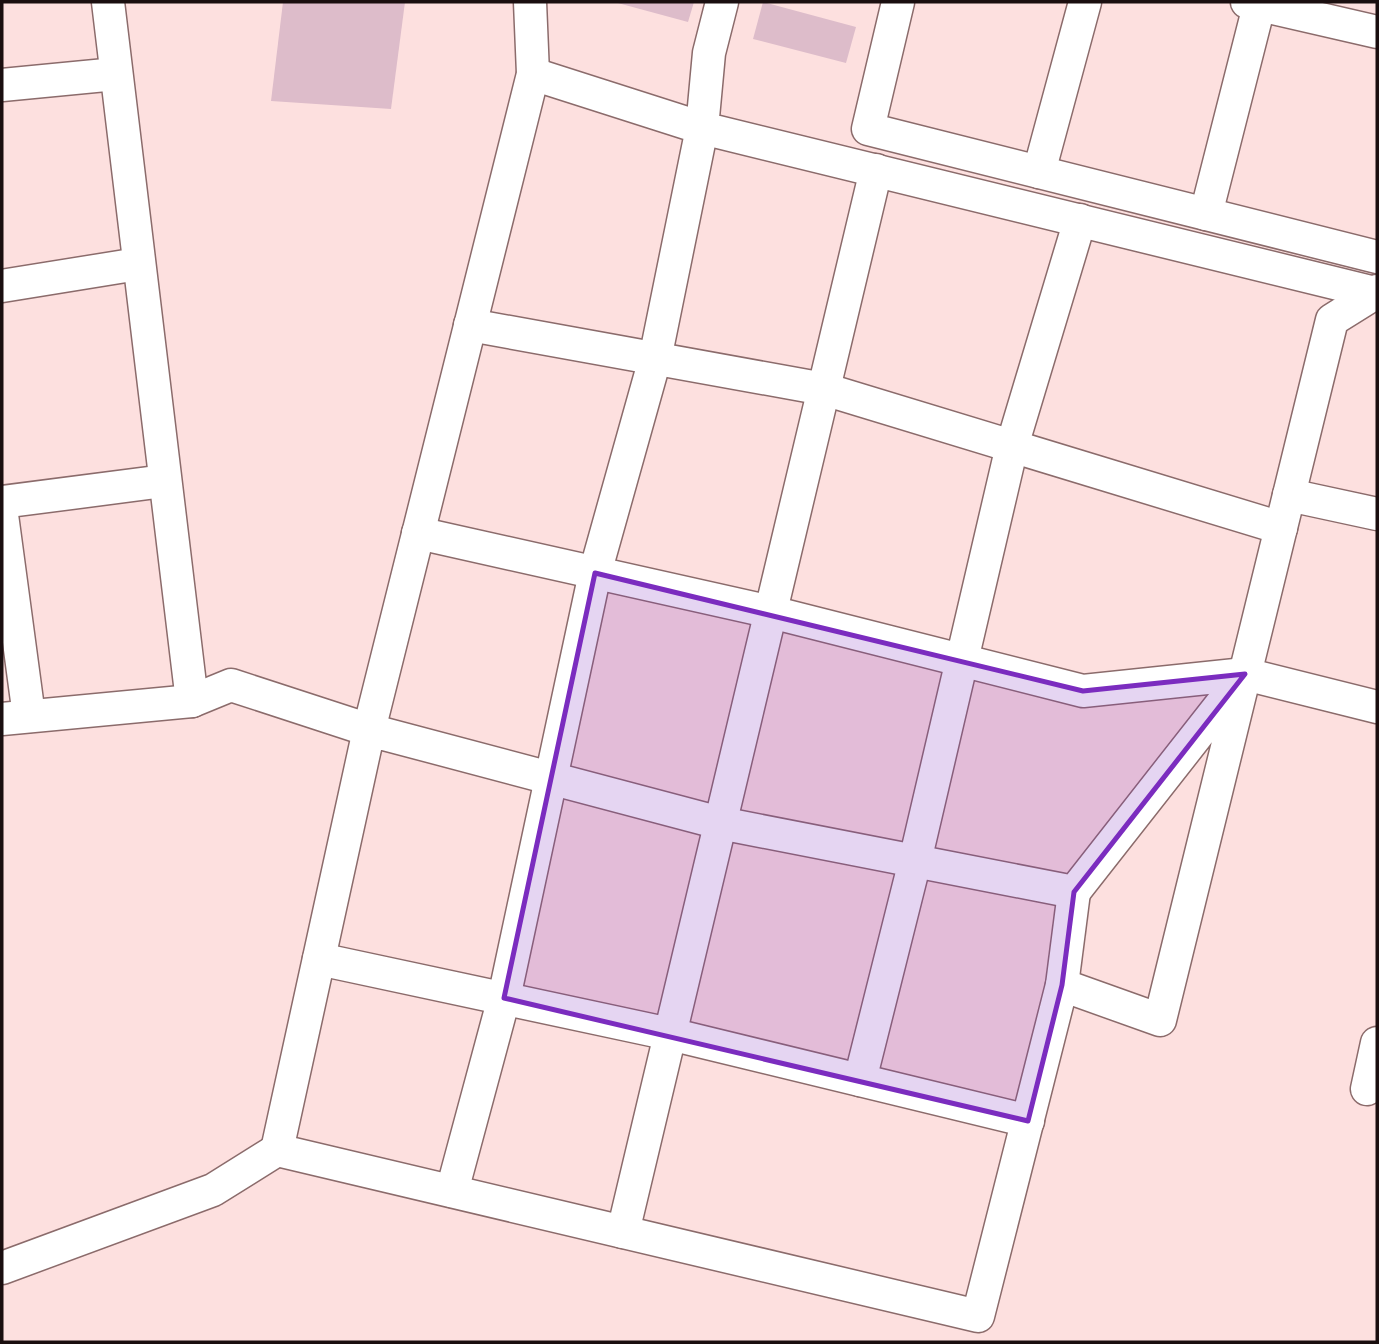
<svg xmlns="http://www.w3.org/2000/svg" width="1379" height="1344" font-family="'Roboto Condensed',sans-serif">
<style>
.building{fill:#ddbcca}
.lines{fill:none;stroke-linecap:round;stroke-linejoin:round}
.minor-casing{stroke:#8b6b6b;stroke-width:35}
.minor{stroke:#fff;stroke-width:32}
.marked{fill:#7b2cbf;fill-opacity:0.2;stroke:#7b2cbf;stroke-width:5;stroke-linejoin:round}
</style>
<rect width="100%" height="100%" fill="#fde0df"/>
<g class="building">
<path d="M283 2H405L391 109 271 101Z"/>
<path d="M614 2H694L688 22Z"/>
<path d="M763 2 856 27 846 63 753 39Z"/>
</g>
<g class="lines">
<g class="minor-casing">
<g id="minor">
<path d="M108 2 192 701"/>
<path d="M722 2 709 53 702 128 1375 293 1377 291"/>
<path d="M898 2 868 129 1377 257"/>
<path d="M1247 2 1377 32"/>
<path d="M2 85 116 74"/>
<path d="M1039 172 1085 2"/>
<path d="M1206 214 1260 2"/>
<path d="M2 286 138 264"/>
<path d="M470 325 824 389 1281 528"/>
<path d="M1289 495 1377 514"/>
<path d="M2 502 164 481"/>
<path d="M2 515 29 716"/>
<path d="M418 533 771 612 1083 691 1245 674 1377 707"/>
<path d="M1245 674 1074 892 720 823 369 730 277 1150 978 1316 1062 985 1160 1020 1332 320 1375 293"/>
<path d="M2 719 192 701 231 685 369 730 533 74 530 2"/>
<path d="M319 959 670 1034 1028 1121"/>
<path d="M1062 985 1074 892"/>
<path d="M860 1080 915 861 1012 446 1080 220"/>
<path d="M1367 1089 1377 1043"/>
<path d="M452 1191 504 998 595 573 655 359 702 128 533 74"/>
<path d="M623 1232 876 170"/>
<path d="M2 1268 213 1190 277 1150"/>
</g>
</g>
<use href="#minor" class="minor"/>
</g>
<path class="marked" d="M595 573 1083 691 1245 674 1074 892 1062 985 1028 1121 504 998Z"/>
<rect width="1379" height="1344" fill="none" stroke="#1a0e0f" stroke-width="7"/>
</svg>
